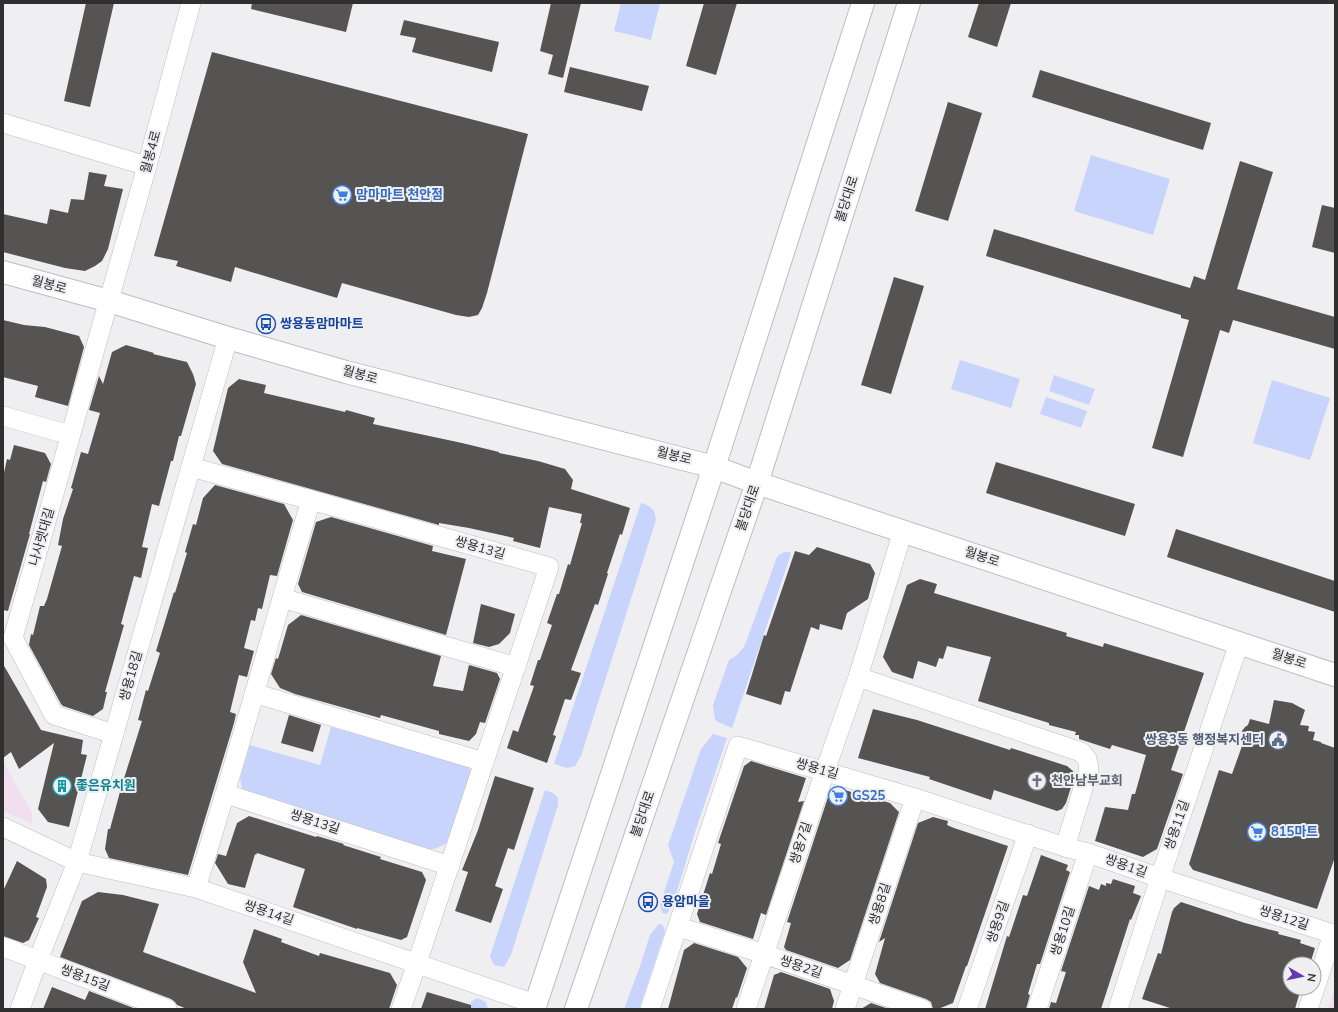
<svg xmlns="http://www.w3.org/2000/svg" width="1338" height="1012" font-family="'Nunito Sans','Noto Sans KR',sans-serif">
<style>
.education{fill:#f1dff0}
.green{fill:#c9d4fc}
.building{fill:#555453}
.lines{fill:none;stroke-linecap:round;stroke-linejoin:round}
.street-casing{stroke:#bcbdbe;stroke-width:20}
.secondary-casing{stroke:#bcbdbe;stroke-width:24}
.street{stroke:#fff;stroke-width:19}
.secondary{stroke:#fff;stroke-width:22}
.labels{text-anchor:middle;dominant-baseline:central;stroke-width:4;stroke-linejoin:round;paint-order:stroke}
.street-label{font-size:13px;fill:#2f2f2f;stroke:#efeff1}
.shop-label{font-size:13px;font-weight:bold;fill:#366cbe;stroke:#efeff1;text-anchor:start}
.transit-label{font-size:13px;font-weight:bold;fill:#164399;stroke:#efeff1;text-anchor:start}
.service-label{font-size:13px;font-weight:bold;fill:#4e5e75;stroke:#efeff1;text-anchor:end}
.worship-label{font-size:13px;font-weight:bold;fill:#5b616d;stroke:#efeff1;text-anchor:start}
.culture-label{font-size:13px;font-weight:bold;fill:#0d838f;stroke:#efeff1;text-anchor:start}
</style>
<rect width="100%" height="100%" fill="#efeff1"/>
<g class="education">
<path d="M3 761 32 813V824L3 811Z"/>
<path d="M1335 987V1009H1328Z"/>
</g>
<g class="green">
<path d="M621 3H660L651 40 614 31Z"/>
<path d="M1091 155 1170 179 1153 235 1074 211Z"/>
<path d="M960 360 1020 379 1011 408 951 389Z"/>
<path d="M1054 375 1095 389 1089 405 1049 391Z"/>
<path d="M1272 380 1330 398 1310 460 1253 443Z"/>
<path d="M1046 397 1087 411 1081 428 1040 414Z"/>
<path d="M641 503C651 506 655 509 656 520L581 756 575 766 567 768 554 764Z"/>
<path d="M785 552H790L791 554 732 728 718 722 715 720 713 705 729 660 737 655 743 648 746 642 777 557 780 554Z"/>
<path d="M331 727 466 765 472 771 452 841 437 848 429 850 242 789 240 778 250 745 320 765Z"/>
<path d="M713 734 727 738 694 835 674 901 667 914 662 913 660 904 674 862 668 845 701 749Z"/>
<path d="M545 790 553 793 558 798V805L511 955 504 967 494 965 490 956Z"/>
<path d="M659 924 663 925 665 931 639 1009H624L640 966 650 935Z"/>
<path d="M477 998 486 1002 488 1009H469L471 1002Z"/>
</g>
<g class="building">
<path d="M86 3H114L90 107 64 101Z"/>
<path d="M252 3H353L346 32 251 9Z"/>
<path d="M551 3H581L563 78 548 74 553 55 540 51Z"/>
<path d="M704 3H737L716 75 686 66Z"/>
<path d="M979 3H1011L997 47 968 37Z"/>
<path d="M404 20 499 42 492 72 412 52 416 38 400 35Z"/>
<path d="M212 52 528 134 487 293 482 308 478 315 469 317 456 315 342 283 337 298 235 267 231 282 176 266 178 261 154 256Z"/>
<path d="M570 67 649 86 642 111 564 92Z"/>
<path d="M1040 70 1211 123 1203 150 1032 97Z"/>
<path d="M948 102 982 113 948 221 915 211Z"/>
<path d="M1240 161 1273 172 1237 289 1335 317V349L1233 320 1229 333 1220 330 1183 457 1152 448 1189 320 1181 318V315L986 256 994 229 1190 288 1194 276 1205 280Z"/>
<path d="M89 172 107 175 104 186 123 189 108 249 102 261 95 266 85 271 65 268 3 252V214L47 224 50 209 68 213 71 199 84 200Z"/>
<path d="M1322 205 1335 208V253L1312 247Z"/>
<path d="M894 277 924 286 891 394 861 385Z"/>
<path d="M3 320 24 325 45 327 79 336 84 347 68 406 35 397 38 386 3 377Z"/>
<path d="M126 345 154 353 153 354 187 362 193 374 196 384 181 436H179L173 461H171L159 506 152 504 142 547 148 548 141 578 134 576 121 624 124 625 105 692H107L103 709 93 716 63 706 61 704 29 645 31 634 33 635 40 606H44L47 599 62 546 58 545 63 519 73 489 71 488 81 452 88 454 100 413 89 410 99 376 103 384 112 352Z"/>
<path d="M239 379 266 385 264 393 345 412 346 410 375 418 373 424 462 443 499 452V453L538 461 565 469 573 480 571 489 630 508 622 535 620 534 607 573 608 574 598 605 595 604 571 670 581 673 571 700 565 699 553 735 556 736 547 763 507 748 513 730 518 732 534 686 530 685 538 660H540L552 625 547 623 557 594H559L568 564 570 565 582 523H580L582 514 549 507 540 548 513 541 514 538 469 528 439 523V525L222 464 213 451 228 388Z"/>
<path d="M14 445 45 453 51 464 46 482 43 481 29 534H30L8 611 3 610V477L7 459 10 460Z"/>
<path d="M996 462 1135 504 1125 536 986 493Z"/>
<path d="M215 485 284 504 293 520 277 576 270 575 262 609 258 608 255 621 251 620 244 648 254 651 247 677 239 675 230 712 236 714 234 723 188 875 109 858 105 849 108 829H110L121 788 142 721 138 720 146 690 148 691 160 653 156 651 174 592 175 593 187 553 185 552 193 524 196 525 203 498Z"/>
<path d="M331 517 433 546 432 551 466 559 446 635 302 592 298 584 316 522Z"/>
<path d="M1176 529 1335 581V612L1167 557Z"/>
<path d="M817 547 870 564 875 573 868 599 847 613 842 630 820 624 819 630 811 627 790 692 785 691 781 705 746 694 764 635 766 636 795 551 809 555Z"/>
<path d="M920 579 937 584 934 593 1067 633 1066 636 1103 647 1104 643 1204 673 1171 770 1183 774 1157 849 1143 857 1095 841 1105 807 1128 810 1132 794H1135L1146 755 1112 745 1110 749 1079 739V735H1075L1076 732 1049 725V723L978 701 991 657 947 646 943 659 939 658 936 667 918 661 913 679 892 672 883 657 907 585Z"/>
<path d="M481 604 515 614 510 633 499 644 489 647 473 643Z"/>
<path d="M301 615 441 656 433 686 463 691 469 665 497 673 500 679 485 723 480 722 476 734 469 741 439 734V731L381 715 380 718 295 694 280 688 271 674 276 658 278 659 288 625Z"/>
<path d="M3 664 41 730 83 740 81 754 87 755 69 827 48 822 38 809 54 743 19 769 11 752 3 758Z"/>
<path d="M1274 700 1292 703 1305 710 1300 725 1309 726 1308 731 1315 732 1313 740 1321 742V743L1335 748V857L1317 909 1193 870 1189 864 1219 770 1232 774 1242 746 1241 736 1242 731 1245 727 1248 725 1250 719 1269 724Z"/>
<path d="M873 709 917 720 1010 750 1011 748 1067 766 1073 771 1074 778 1066 803 1062 809 1057 811 994 790 991 800 929 779 930 777 858 758Z"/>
<path d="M289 715 321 725 313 752 281 743Z"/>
<path d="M751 761 806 778 798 802 804 801 766 915 761 913 753 939 700 922 697 914 710 873 712 874 721 844 718 843 744 766Z"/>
<path d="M495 776 534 788 514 850 508 848 495 886 503 889 491 923 455 911 468 872 462 870 478 830Z"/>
<path d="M845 790 873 799V798L890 803 899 812 850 960 838 968 786 950 784 947 791 923 787 922 829 794Z"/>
<path d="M249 816 316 837 317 836 344 844 343 845 381 857 380 859 422 872 426 880 407 937 401 940 357 928V929L293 907 305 869 257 853 256 855 255 854 245 888 228 884 215 863 218 854 226 856 237 823Z"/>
<path d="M933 817 948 821 947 825 954 828 1008 846 967 966H966L953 1003 938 1009H933L931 1002 926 999 880 983 875 974 885 938 879 942 918 823Z"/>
<path d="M1041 855 1068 865 1066 870 1070 872 1040 964H1037L1028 994 1030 995 1026 1009H985L1007 936 1009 937 1023 895 1027 896Z"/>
<path d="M17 861 46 879 47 887 36 917 39 918 29 940 23 943 3 936V891Z"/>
<path d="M1113 879 1135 886 1133 893 1141 896 1131 920 1130 919 1101 1009H1049L1051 1002 1056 1003 1066 972 1061 971 1089 886 1099 890 1101 884 1106 886V883L1111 884Z"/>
<path d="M98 892 123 895 159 904 143 952 256 993 243 962 254 929 282 939 281 942 319 956 320 953 390 973 397 985 389 1009H187L177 1005 175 1002 171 999 60 957 82 901Z"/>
<path d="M1181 902 1245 923 1279 932 1278 934 1301 940 1300 943 1315 948 1310 964H1290V988H1301L1295 1009H1173L1142 999 1158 953 1161 954 1172 912 1174 908Z"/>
<path d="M694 943 738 957 747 968 737 998 736 997 732 1009H668L684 950Z"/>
<path d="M781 972 830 989 834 1001 832 1009H764L774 975Z"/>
<path d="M52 987 85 1000 89 991 136 1009H43Z"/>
<path d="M427 992 471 1005V1009H421Z"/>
<path d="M871 1003 889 1009H861Z"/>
</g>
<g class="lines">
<g class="street-casing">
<g id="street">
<path d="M3 123 147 166"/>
<path d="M3 416 70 435"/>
<path d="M191 467 311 500 549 567 417 963 401 1009"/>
<path d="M282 598 516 667"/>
<path d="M858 677 1081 752 1087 759 1089 769 1065 847"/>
<path d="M254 693 484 762"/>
<path d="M114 734 54 715 13 638 147 166 191 3"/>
<path d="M226 794 450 866"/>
<path d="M3 827 77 862 196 888 535 1004"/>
<path d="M196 888C237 759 272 629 311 500"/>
<path d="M679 927 764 954 922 1009"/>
<path d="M3 947 167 1009"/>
<path d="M20 1009 38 960 77 862 228 338"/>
<path d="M650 1009 738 746 915 798 1065 847 1088 853 1160 878 1333 934 1308 1009"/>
<path d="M746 1009 825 771 858 677 903 531"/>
<path d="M845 1009 915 798"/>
<path d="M967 1009 1028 834"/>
<path d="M1037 1009 1088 853"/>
<path d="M1118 1009 1160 878 1239 643"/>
</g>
</g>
<g class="secondary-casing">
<g id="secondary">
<path d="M3 272 109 301 228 338 346 372 714 467 757 483 1335 675"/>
<path d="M534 1009 714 467 863 3"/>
<path d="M576 1009 757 483 909 3"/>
</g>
</g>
<use href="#street" class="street"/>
<use href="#secondary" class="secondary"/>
</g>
<defs>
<g id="supermarket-ring" transform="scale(1)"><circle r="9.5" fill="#efeff1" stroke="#3f7fe0" stroke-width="1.5"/><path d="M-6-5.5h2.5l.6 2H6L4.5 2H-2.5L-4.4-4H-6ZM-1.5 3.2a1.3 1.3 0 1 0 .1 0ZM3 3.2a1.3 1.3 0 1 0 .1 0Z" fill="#3f7fe0"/></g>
<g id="bus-ring" transform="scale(1)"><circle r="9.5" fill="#efeff1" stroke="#1a4fb4" stroke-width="1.5"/><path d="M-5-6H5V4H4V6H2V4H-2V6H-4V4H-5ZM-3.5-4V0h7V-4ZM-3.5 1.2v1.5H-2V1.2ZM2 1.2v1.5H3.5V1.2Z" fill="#1a4fb4"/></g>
<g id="civic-ring" transform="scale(1)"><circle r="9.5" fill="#efeff1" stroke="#5c6f8a" stroke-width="1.5"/><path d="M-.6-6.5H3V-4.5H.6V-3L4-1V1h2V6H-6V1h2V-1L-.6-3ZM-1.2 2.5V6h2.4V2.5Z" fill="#5c6f8a"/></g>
<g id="church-ring" transform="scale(1)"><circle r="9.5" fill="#efeff1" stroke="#6b7280" stroke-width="1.5"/><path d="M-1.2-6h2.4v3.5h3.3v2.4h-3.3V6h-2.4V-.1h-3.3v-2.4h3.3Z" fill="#6b7280"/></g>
<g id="building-ring" transform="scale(1)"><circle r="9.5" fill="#efeff1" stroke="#0f9aa8" stroke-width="1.5"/><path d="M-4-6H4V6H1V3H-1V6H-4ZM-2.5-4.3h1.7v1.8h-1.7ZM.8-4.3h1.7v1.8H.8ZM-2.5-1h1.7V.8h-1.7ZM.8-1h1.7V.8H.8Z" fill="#0f9aa8"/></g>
</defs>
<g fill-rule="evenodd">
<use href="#supermarket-ring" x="342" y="195"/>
<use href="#bus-ring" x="266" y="324"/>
<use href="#civic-ring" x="1278" y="740"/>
<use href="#church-ring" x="1037" y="781"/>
<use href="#building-ring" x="62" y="786"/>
<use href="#supermarket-ring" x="838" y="796"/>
<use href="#supermarket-ring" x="1257" y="832"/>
<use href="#bus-ring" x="648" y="902"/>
</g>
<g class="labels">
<g class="street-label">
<text transform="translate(151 152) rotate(-75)">월봉4로</text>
<text transform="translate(847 199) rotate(-72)">불당대로</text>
<text transform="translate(49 285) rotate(15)">월봉로</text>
<text transform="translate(360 375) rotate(15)">월봉로</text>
<text transform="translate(674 456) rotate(14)">월봉로</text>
<text transform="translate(748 508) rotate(-71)">불당대로</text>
<text transform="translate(42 537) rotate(-74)">나사렛대길</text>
<text transform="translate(480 548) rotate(16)">쌍용13길</text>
<text transform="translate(982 557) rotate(18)">월봉로</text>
<text transform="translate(1289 659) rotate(18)">월봉로</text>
<text transform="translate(131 676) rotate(-74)">쌍용18길</text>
<text transform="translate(817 769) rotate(16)">쌍용1길</text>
<text transform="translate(643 814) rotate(-71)">불당대로</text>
<text transform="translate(315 822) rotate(18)">쌍용13길</text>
<text transform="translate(1177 825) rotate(-71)">쌍용11길</text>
<text transform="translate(801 843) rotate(-72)">쌍용7길</text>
<text transform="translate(1126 866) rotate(20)">쌍용1길</text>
<text transform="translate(880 904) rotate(-72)">쌍용8길</text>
<text transform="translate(269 913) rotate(19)">쌍용14길</text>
<text transform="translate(1284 918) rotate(18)">쌍용12길</text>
<text transform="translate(998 922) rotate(-71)">쌍용9길</text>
<text transform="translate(1063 931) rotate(-72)">쌍용10길</text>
<text transform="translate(801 967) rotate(19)">쌍용2길</text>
<text transform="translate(85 978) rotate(21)">쌍용15길</text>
</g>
<g class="shop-label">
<text x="356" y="195">맘마마트 천안점</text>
<text x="852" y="796">GS25</text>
<text x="1271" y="832">815마트</text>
</g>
<g class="transit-label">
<text x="280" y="324">쌍용동맘마마트</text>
<text x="662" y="902">용암마을</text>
</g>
<g class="service-label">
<text x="1264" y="740">쌍용3동 행정복지센터</text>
</g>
<g class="worship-label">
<text x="1051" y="781">천안남부교회</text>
</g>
<g class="culture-label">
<text x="76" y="786">좋은유치원</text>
</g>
</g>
<rect width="1338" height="1012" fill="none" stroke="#2f2f2f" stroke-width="8"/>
<g transform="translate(1302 976) rotate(99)"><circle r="19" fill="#efeff1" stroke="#a2a2a3"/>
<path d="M0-3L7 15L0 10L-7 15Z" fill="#6438b0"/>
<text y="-6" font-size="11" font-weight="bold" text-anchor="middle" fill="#2f2f2f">N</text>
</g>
</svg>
